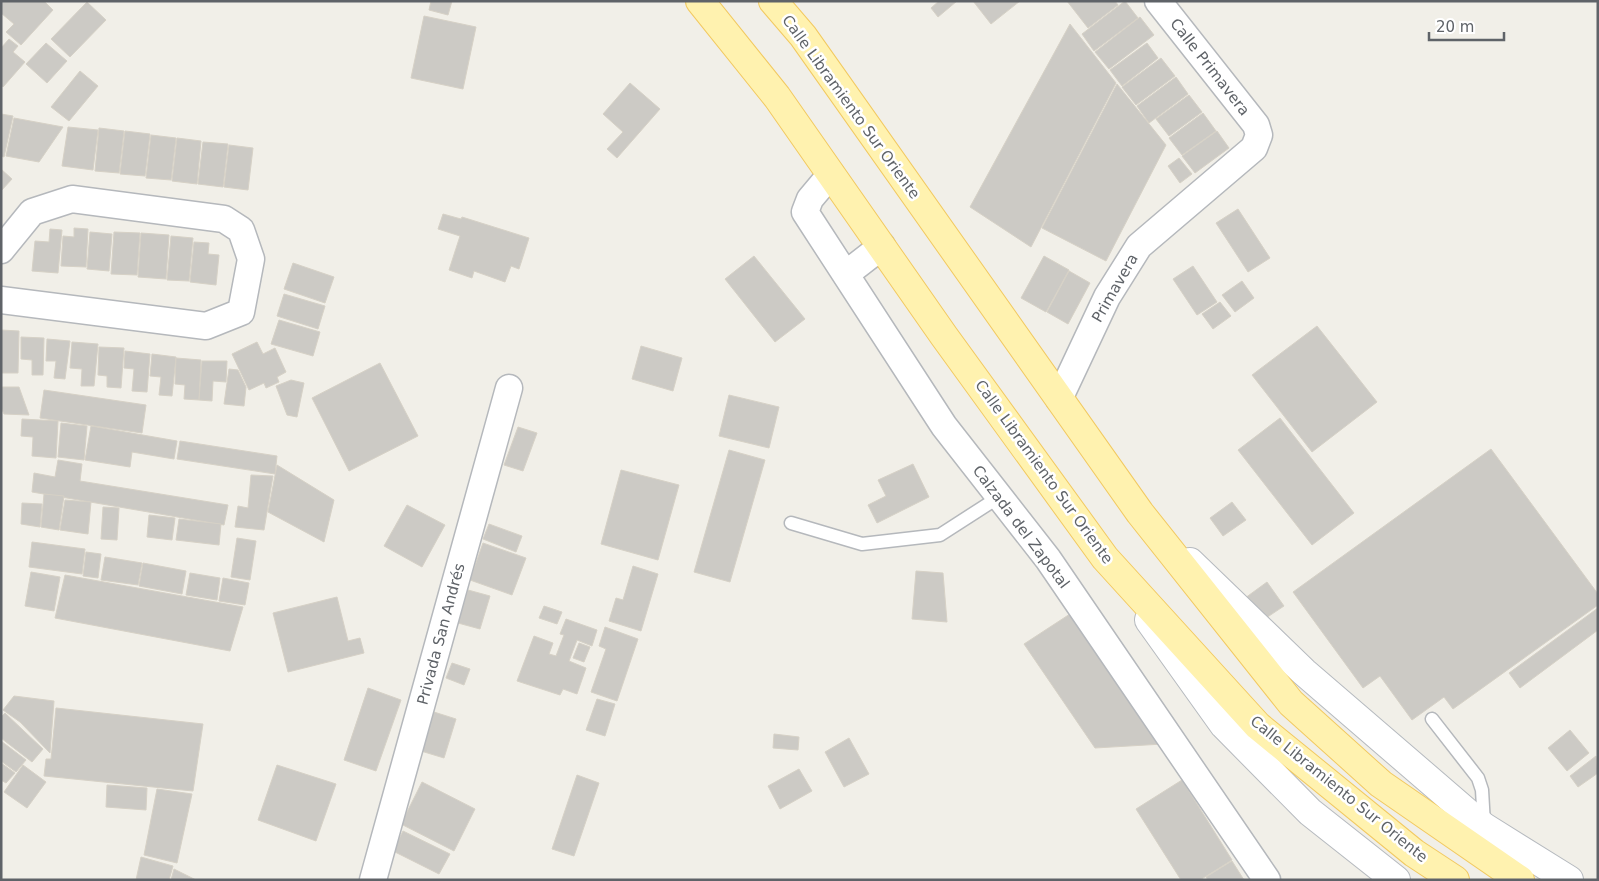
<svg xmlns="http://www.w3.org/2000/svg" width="1599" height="881" font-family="'DejaVu Sans',sans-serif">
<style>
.building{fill:#cccac5;stroke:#d6d1c6}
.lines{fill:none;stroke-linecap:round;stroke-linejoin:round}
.lane-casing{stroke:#b5b8bc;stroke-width:15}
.street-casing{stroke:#b5b8bc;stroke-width:29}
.secondary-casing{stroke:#b6babf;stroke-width:30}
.primary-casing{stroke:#f2c960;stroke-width:30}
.lane{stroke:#fff;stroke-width:12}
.street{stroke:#fff;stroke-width:26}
.secondary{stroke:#fff;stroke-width:28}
.primary{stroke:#fff2af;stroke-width:28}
.labels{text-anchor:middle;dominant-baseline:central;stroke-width:5;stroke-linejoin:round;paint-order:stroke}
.street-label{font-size:15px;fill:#5f6368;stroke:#fff}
</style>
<rect width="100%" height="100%" fill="#f1efe8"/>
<g class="building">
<path d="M1 1H44L53 10 21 45 6 32 14 24 1 13Z"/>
<path d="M431 1H452L448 15 429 10Z"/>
<path d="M939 1H957L938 17 931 8Z"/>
<path d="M973 1H1020L991 24Z"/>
<path d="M1067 1H1115L1118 5 1088 28Z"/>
<path d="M1125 1 1138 18 1094 51 1082 34Z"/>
<path d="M87 2 106 20 70 57 51 39Z"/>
<path d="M424 16 476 27 463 89 411 78Z"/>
<path d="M1140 17 1154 35 1109 69 1095 52Z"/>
<path d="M1070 24 1116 83 1031 247 970 207Z"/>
<path d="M9 39 18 46 13 52 25 62 3 87 1 85V48Z"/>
<path d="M46 43 67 61 47 83 26 64Z"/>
<path d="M1147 43 1158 58 1122 86 1110 70Z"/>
<path d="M1161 58 1175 76 1136 105 1122 87Z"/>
<path d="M80 71 98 86 69 121 51 107Z"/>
<path d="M1176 77 1188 94 1149 123 1137 106Z"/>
<path d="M630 83 660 109 617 158 607 149 623 132 603 114Z"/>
<path d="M1117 84 1166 145 1106 261 1042 228Z"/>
<path d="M1189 95 1202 112 1169 136 1156 119Z"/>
<path d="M1203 113 1216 131 1182 155 1169 138Z"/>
<path d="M1 114 13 116 4 157 1 156Z"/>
<path d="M14 118 63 127 39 162 6 156Z"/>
<path d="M68 127 98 130 93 170 62 166Z"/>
<path d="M99 128 124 131 119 173 95 171Z"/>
<path d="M125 131 150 134 145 176 120 174Z"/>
<path d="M1217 131 1229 148 1195 173 1182 156Z"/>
<path d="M151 135 176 138 171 180 146 178Z"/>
<path d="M177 138 201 141 197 184 172 181Z"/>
<path d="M203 142 228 144 223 187 198 184Z"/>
<path d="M229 145 253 148 248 190 224 187Z"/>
<path d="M1179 158 1192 174 1180 183 1168 166Z"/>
<path d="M1 169 12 179 1 191Z"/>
<path d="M1238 209 1270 258 1248 272 1216 223Z"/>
<path d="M443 214 461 219 462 217 529 238 519 269 511 266 505 282 474 271 472 278 449 270 460 236 438 229Z"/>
<path d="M74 228 88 229 86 267 61 266 63 236 74 237Z"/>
<path d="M50 229 62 230 58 273 32 271 35 241 49 242Z"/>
<path d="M90 232 112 234 109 271 87 269Z"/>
<path d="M114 232 140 233 137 275 111 274Z"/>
<path d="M141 233 169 235 166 279 138 277Z"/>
<path d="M171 236 193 238 189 281 167 280Z"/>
<path d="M194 242 209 243 208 254 219 255 216 285 190 282Z"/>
<path d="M754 256 805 319 775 342 725 279Z"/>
<path d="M1044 256 1069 270 1046 312 1021 298Z"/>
<path d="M293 263 334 277 325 303 284 289Z"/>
<path d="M1193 266 1217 302 1197 315 1173 279Z"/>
<path d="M1069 271 1090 283 1068 324 1047 312Z"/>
<path d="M1242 281 1254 298 1235 312 1222 295Z"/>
<path d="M284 294 325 306 318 329 277 316Z"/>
<path d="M1220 302 1231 316 1213 329 1202 314Z"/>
<path d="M279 320 320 332 313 356 271 344Z"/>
<path d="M1317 326 1377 402 1312 452 1252 375Z"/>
<path d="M1 330 19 331 18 373H2Z"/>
<path d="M21 337 44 338 43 375H32V360L21 359Z"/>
<path d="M47 339 70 341 65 379 54 378 56 361H46Z"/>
<path d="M72 342 98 344 94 386H81L82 369 70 368Z"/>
<path d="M257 342 263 354 275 348 286 372 277 377 279 382 266 388 264 383 249 390 232 354Z"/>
<path d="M641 346 682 358 673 391 632 379Z"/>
<path d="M99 347 124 348 121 388 107 387V376L98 375Z"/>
<path d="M125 351 150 354 147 392 132 391 134 369 124 368Z"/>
<path d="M152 354 176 357 172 396 159 395 161 377 150 376Z"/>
<path d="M176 358 201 360 199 400 184 399 185 385 175 384Z"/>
<path d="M202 361H227L226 382 213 381 212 401 199 400Z"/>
<path d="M380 363 418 436 349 471 312 398Z"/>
<path d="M229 369 238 370 246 387 244 406 224 404Z"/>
<path d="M291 380 304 383 297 417 287 415 276 386Z"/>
<path d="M1 387H19L29 415 4 414 1 407Z"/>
<path d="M44 390 146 405 142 433 40 418Z"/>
<path d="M729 395 779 407 769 448 719 436Z"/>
<path d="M1280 418 1354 513 1312 545 1238 450Z"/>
<path d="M22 419 58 421 56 458 32 456 33 437 21 436Z"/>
<path d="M61 423 87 426 84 460 58 457Z"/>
<path d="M91 426 177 441 174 459 132 452 130 467 85 460Z"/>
<path d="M518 427 537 433 523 471 504 465Z"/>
<path d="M180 441 277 456 275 474 177 459Z"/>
<path d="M1491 449 1598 594V605L1453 709 1444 697 1412 720 1380 676 1363 688 1293 592Z"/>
<path d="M729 450 765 460 730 582 694 572Z"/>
<path d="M58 460 82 464 80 481 228 505 224 525 32 492 34 473 55 477Z"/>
<path d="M913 464 929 497 877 523 868 505 886 496 878 480Z"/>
<path d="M277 465 334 500 324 542 268 512Z"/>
<path d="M621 470 679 485 658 560 601 544Z"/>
<path d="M251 475 273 476 264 530 235 527 238 506 248 508Z"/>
<path d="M44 494 64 496 59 530 41 527Z"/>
<path d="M65 500 91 502 88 534 60 530Z"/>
<path d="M1232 502 1246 520 1223 536 1210 518Z"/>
<path d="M22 503 42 504 40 527 21 524Z"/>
<path d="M407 505 445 525 422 567 384 546Z"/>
<path d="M103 507 119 508 117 540 101 539Z"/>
<path d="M149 515 175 518 172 540 147 537Z"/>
<path d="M179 519 221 524 219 545 176 540Z"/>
<path d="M489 524 522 536 516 552 483 539Z"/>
<path d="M237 538 256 541 250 580 231 577Z"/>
<path d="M32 542 85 549 82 574 29 567Z"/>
<path d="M483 543 526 558 512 595 470 580Z"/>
<path d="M86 552 101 554 98 578 83 576Z"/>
<path d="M105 557 142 563 138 585 101 580Z"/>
<path d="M143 563 186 571 182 594 139 586Z"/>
<path d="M633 566 658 574 641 631 609 621 616 598 623 600Z"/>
<path d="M916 571 943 573 947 622 912 619Z"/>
<path d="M31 572 60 577 54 611 25 606Z"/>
<path d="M190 573 220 578 217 600 186 595Z"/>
<path d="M65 575 243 607 230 651 55 618Z"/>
<path d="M223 578 249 583 245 605 219 601Z"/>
<path d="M1267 582 1284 606 1257 624 1241 601Z"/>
<path d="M468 590 490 596 480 629 458 623Z"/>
<path d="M337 597 348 641 360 638 364 653 288 672 273 613Z"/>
<path d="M544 606 562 612 557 624 539 618Z"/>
<path d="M1598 608V630L1520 688 1509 673Z"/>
<path d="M1073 612 1163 744 1095 748 1024 644Z"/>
<path d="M566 619 597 630 592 646 577 640 569 661 586 668 577 694 563 689 560 695 517 681 534 636 553 643 549 654 556 656 564 635 560 634Z"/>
<path d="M605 627 638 639 617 701 591 692 606 649 599 646Z"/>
<path d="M579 643 590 647 584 662 573 658Z"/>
<path d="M452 663 470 669 464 685 446 678Z"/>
<path d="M368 688 401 700 376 771 344 760Z"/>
<path d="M14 696 54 701 50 753 20 722 3 710Z"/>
<path d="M597 699 615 704 605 736 586 730Z"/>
<path d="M56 708 203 724 193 791 44 776 46 759H51Z"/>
<path d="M434 712 456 719 444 758 421 751Z"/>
<path d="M5 713 43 749 32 762 1 738V717Z"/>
<path d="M1570 730 1589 753 1567 771 1548 748Z"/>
<path d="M774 734 799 737 798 750 773 748Z"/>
<path d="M849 738 869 774 844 787 825 752Z"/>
<path d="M1 741 26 760 16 772 1 761Z"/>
<path d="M1596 756 1598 773 1578 787 1570 776Z"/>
<path d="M1 763 15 773 6 783 1 780Z"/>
<path d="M23 765 46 782 27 808 4 792Z"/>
<path d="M277 765 336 784 316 841 258 820Z"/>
<path d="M799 769 812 791 780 809 768 786Z"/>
<path d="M577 775 599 783 574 856 552 849Z"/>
<path d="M1182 780 1232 860 1200 880H1181L1136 809Z"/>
<path d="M422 782 475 809 454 851 401 824Z"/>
<path d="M107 785 147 788 146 810 106 807Z"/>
<path d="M157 789 192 794 177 863 144 855Z"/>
<path d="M403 831 450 854 439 874 393 851Z"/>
<path d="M141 857 173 866 169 880H136Z"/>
<path d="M1232 861 1244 880H1208L1206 877Z"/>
<path d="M174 869 196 880H171Z"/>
</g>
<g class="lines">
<g class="lane-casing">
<g id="lane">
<path d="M791 523 862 544 940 535 999 497"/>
<path d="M1432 719 1478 778 1482 790 1484 824"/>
</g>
</g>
<g class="street-casing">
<g id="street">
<path d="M831 174 810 199 805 212 944 426 1048 559 1267 880"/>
<path d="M1 250 32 212 72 199 224 219 241 230 251 259 241 312 206 326 1 300"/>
<path d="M846 274 882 246"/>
<path d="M1059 399 1107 297 1139 246 1254 148 1259 135 1256 125 1158 1"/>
<path d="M373 880 509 388"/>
</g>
</g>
<g class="secondary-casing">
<g id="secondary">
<path d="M1190 562 1304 672 1484 827 1569 880"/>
<path d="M1149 620 1224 725 1310 812 1396 880"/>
</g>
</g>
<g class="primary-casing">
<g id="primary">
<path d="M700 1 777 97 944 336 1105 558 1258 726 1414 853 1455 880"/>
<path d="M773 1 803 36 1140 513 1291 703 1381 784 1520 880"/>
</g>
</g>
<use href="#lane" class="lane"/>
<use href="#street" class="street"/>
<use href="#secondary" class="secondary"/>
<use href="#primary" class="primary"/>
</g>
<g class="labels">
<g class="street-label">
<text transform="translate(1210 67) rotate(52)">Calle Primavera</text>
<text transform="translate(851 107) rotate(54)">Calle Libramiento Sur Oriente</text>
<text transform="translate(1115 288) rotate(-60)">Primavera</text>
<text transform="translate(1044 472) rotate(54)">Calle Libramiento Sur Oriente</text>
<text transform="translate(1021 527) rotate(53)">Calzada del Zapotal</text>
<text transform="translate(441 634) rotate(-75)">Privada San Andrés</text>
<text transform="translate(1339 789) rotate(39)">Calle Libramiento Sur Oriente</text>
</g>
</g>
<rect width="1599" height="881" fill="none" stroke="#5f6368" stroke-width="5"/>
<path d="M1429 32v8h75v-8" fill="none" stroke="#5f6368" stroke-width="2.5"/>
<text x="1436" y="32" font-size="15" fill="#5f6368" stroke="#ffffff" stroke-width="4" paint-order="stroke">20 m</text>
</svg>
